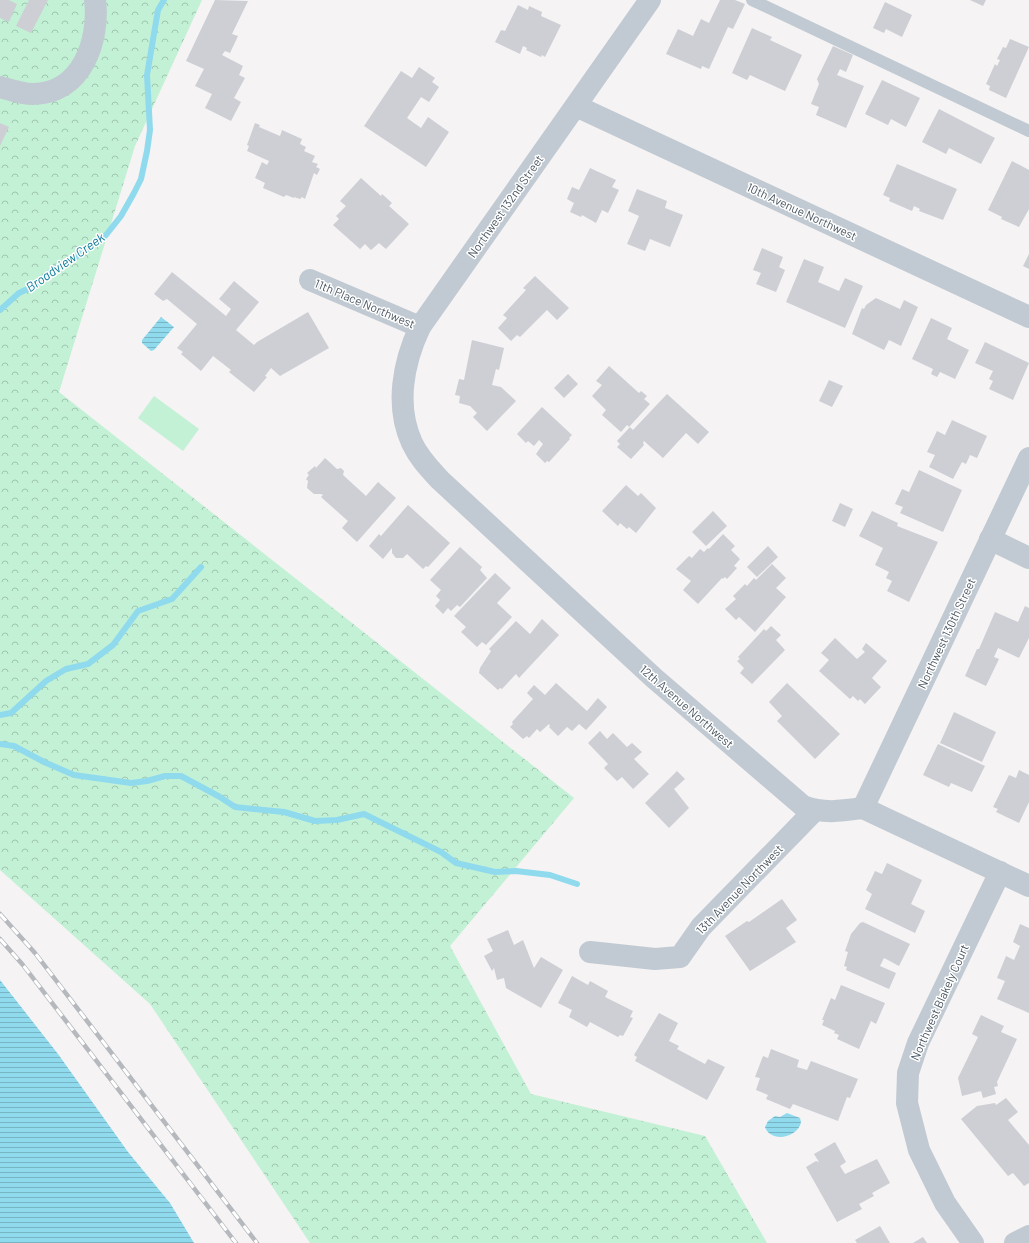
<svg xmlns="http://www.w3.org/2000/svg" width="1029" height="1243" font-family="Barlow,sans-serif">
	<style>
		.forest { fill: url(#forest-crowns) }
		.garden { fill: #c3f1d5 }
		.water { fill: url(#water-rules) }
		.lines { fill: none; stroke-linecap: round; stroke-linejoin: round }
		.stream { stroke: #90daee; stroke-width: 6 }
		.building { fill: #cdcfd5 }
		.service { stroke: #c1cad2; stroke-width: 12 }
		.minor { stroke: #c1cad2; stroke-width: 22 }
		.rail-casing { stroke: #b5b8bd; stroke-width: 4.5 }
		.rail { stroke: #fff; stroke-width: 3; stroke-dasharray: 9; stroke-linecap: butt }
		.labels { text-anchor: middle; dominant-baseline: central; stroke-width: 3; stroke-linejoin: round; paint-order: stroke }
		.street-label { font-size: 12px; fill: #4a5661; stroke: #fff }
		.water-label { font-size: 13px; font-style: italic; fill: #0c7c9b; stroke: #fff }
	</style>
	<defs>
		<pattern id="forest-crowns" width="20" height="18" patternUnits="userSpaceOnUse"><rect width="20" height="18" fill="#c3f1d5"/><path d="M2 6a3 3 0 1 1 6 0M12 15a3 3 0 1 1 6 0" fill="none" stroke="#a0c6b0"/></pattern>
		<pattern id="water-rules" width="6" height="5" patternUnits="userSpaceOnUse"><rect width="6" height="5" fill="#90daee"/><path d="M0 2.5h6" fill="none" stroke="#78b4c4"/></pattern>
	</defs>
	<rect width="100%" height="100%" fill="#f5f3f3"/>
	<path class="forest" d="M0 0H202L135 146 59 392 574 798 450 946 531 1094 705 1136 767 1243H310L150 1004 0 870Z"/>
	<path class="garden" d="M154 396 199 429 183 451 138 418Z"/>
	<g class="water">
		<path d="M161 317 174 327 154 350 151 351 142 343V340Z"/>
		<path d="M0 980 58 1054 128 1152 170 1203 194 1243H0Z"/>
		<path d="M787 1113 800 1118 801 1122C799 1137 771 1144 765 1127L768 1121 775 1116 780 1117Z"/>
	</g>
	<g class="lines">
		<g class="stream">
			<path d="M0 310 19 293 34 286 54 269 73 259 106 235 121 216 134 193 141 179 147 151 150 130 147 75 158 10 164 0"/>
			<path d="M0 715 11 713 46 681 66 669 88 664 113 645 138 611 172 599 201 567"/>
			<path d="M0 744 14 746 44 762 74 775 131 783 147 781 165 776H181L220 797 235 807 284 812 315 821 337 820 364 814 441 852 456 863 495 872 516 871 550 875 577 884"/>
		</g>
	</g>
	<g class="building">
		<path d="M0 0H9L17 4 9 22 0 18Z"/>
		<path d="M29 0H48L31 33 16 26Z"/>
		<path d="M215 0 248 1 232 34 238 36 230 53 225 51 222 55 243 66 239 75 245 78 234 98 241 102 231 121 205 108 212 94 195 86 204 69 186 61Z"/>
		<path d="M720 0H735L745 4 733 29 728 27 709 69 702 66 701 69 666 54 678 29 693 36 701 19 709 23Z"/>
		<path d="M970 0H986L983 6Z"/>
		<path d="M885 2 912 15 902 37 886 29 884 33 873 28Z"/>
		<path d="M518 5 528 10 529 6 542 12 541 16 561 25 545 57 542 55 541 57 526 50 527 48 523 46 520 54 495 42 501 30 505 31Z"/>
		<path d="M752 28 772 37 770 40 802 55 785 91 750 75 747 80 732 73Z"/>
		<path d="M1010 39 1029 47 1006 98 989 90 990 86 986 84 995 64 997 66 1000 60 997 59 1003 47 1006 48Z"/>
		<path d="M833 46 853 55 846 72 840 69 837 75 864 86 846 128 816 115 819 107 811 104 819 84 817 79Z"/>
		<path d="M419 67 435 78 432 82 439 87 429 102 421 97 407 118 421 128 428 117 449 132 426 167 364 126 401 71 412 78Z"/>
		<path d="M882 80 920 98 906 127 891 119 888 125 865 114Z"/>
		<path d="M939 109 995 138 981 164 949 148 946 154 922 142Z"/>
		<path d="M0 123 9 127 0 146Z"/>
		<path d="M255 123 260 125 259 127 280 136 282 130 302 139 300 144 306 147 304 151 315 156 312 162 318 164 316 167 320 169 317 175 314 173 305 199 302 197 300 199 294 197V198L286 195 284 197 263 188 265 183 255 178 262 162 267 165 269 161 247 151 249 146 247 145Z"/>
		<path d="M1012 161 1029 170V209L1019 227 1001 219 1002 217 988 210Z"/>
		<path d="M897 164 957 189 943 220 919 211 920 209 914 206 912 211 889 201 890 198 883 195Z"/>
		<path d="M590 168 616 180 612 187 619 190 608 213 602 210 596 223 582 215 581 217 570 212 574 203 567 199 572 187 579 190Z"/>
		<path d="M361 178 381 196 382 194 392 203 389 206 409 224 386 249 379 243 371 250 365 244 360 249 333 225 339 219 336 216 346 206 340 201Z"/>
		<path d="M637 189 667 201 665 208 683 215 670 247 650 239 645 251 627 244 639 216 628 211Z"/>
		<path d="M762 248 783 257 779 267 785 270 776 292 756 284 761 273 753 270Z"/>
		<path d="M1029 254V269L1023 266Z"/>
		<path d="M804 259 824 267 818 282 839 291 845 278 863 286 845 328 786 302Z"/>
		<path d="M172 272 226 316 231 309 219 299 234 281 259 302 236 330 254 345 257 342 308 312 329 348 280 376 271 368 265 376 267 377 254 392 229 372 231 370 213 356 201 371 181 354 183 352 177 348 197 324 167 299 163 301 154 294Z"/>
		<path d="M535 276 569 308 557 320 547 310 520 337 517 335 511 341 498 328 507 318 503 315 526 290 523 288Z"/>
		<path d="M876 298 900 309 904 300 918 307 901 346 889 340 884 350 852 334 862 308 864 309 866 305Z"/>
		<path d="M931 318 952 328 947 339 969 350 955 379 940 372 937 377 931 374 933 369 912 359Z"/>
		<path d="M472 340 504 348 499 370 496 369 492 385 501 387 516 401 487 431 473 417 477 413 470 406 459 403 460 396 455 395 459 379 464 380Z"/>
		<path d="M985 342 1029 363 1013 400 989 389 993 381 989 379 993 371 975 363Z"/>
		<path d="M609 366 639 393 641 391 647 396 644 399 650 404 629 427 627 425 621 432 602 415 606 410 592 396 602 385 596 381Z"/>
		<path d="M568 374 578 384 564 398 554 388Z"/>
		<path d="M829 380 843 386 832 407 819 401Z"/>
		<path d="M667 394 709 432 698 444 686 433 663 458 644 441 643 443 644 445 631 459 617 447 620 444 617 441 630 427 633 430Z"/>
		<path d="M542 407 572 435 569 438 570 439 549 462 547 461 545 463 536 454 543 444 539 440 534 446 528 441 526 443 517 434Z"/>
		<path d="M952 420 987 436 977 458 970 455 966 464 962 462 953 479 929 467 935 455 927 452 937 431 945 435Z"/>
		<path d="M325 458 337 469 341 468 344 471 343 475 366 496 378 482 396 498 357 542 342 528 348 521 321 497 323 495 321 494H314L307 488 308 481 306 479 309 475 307 473 315 466 316 468Z"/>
		<path d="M919 470 962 490 943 532 900 513 903 507 895 504 902 489 909 492Z"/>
		<path d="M626 485 638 496 641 493 656 508 636 533 629 527 627 529 620 523 618 526 602 511Z"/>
		<path d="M840 503 853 509 845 527 832 521Z"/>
		<path d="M408 505 450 543 428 567 426 566 423 569 407 554 403 558H396L392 553V548L383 559 369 546 379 534 381 536Z"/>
		<path d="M713 511 727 526 706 546 692 532Z"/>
		<path d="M872 511 898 523 897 526 938 542 909 602 887 591 892 581 886 578 889 572 875 565 883 548 859 536Z"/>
		<path d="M723 534 735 546 731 550 740 559 734 566 737 568 727 579 725 577 723 579 722 578 698 604 683 590 691 581 676 569 689 556 692 558 700 549 704 552 708 548 709 549Z"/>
		<path d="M768 546 778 557 757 577 747 567Z"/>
		<path d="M460 547 482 567 480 570 487 578 460 607 457 605 451 611 448 608 443 614 435 606 440 600 436 596 441 590 430 580Z"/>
		<path d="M772 564 786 578 776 588 786 597 755 632 739 617 736 620 725 609 736 599 733 596 745 584 747 586 754 578 756 580Z"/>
		<path d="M495 573 511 588 497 603 512 617 486 645 482 642 477 647 461 632 466 627 454 616Z"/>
		<path d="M1025 606 1029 608V638L1019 658 998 648 994 657 999 659 986 686 965 676 977 649H979L995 612 1018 622Z"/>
		<path d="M542 619 559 635 519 678 516 674 502 689 500 688 498 690 479 673 480 668 491 651 489 649 516 621 530 634Z"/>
		<path d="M771 626 781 635 776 640 785 650 752 684 740 673 744 668 737 661 740 659 738 657 764 629 766 631Z"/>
		<path d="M835 638 857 659 865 652 862 649 866 643 887 661 872 678 881 687 865 704 860 699 858 701 853 696 850 699 819 671 829 660 821 653Z"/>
		<path d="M556 683 587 711 598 698 607 707 586 730 579 724 572 731 567 727 558 736 549 727 550 726 549 724 540 732 537 729 529 738 527 736 523 739 510 727 513 724 512 722 533 699 527 693 534 685 545 695Z"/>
		<path d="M787 683 840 734 815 759 777 721 782 716 769 702Z"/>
		<path d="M954 712 996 732 982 762 940 743Z"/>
		<path d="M600 731 607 739 613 733 627 747 632 743 642 752 634 759 649 774 633 789 622 777 617 781 604 768 608 764 588 743Z"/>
		<path d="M938 744 985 766 972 792 951 783 949 787 923 775Z"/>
		<path d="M1019 770 1029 775V802L1019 823 996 812 998 809 993 807 1009 775 1016 778Z"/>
		<path d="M677 771 685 779 674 789 689 808 669 828 645 803Z"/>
		<path d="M887 863 922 880 911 904 925 911 915 933 865 909 872 894 866 890 875 871 882 874Z"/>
		<path d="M782 899 797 920 786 928 796 942 750 971 725 936 747 921 749 922Z"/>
		<path d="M863 922 910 944 899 966 884 958 880 966 896 973 889 989 846 970 847 967 844 966 848 952 845 951 851 934 860 923Z"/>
		<path d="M1020 924 1029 928V1013L997 999 1005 981 997 978 1006 956 1014 960 1020 946 1013 942Z"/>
		<path d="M508 930 514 945 523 940 534 968 541 957 563 970 541 1008 506 988 504 978 497 980 494 968 492 971 484 956 493 951 487 939Z"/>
		<path d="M572 976 588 985 590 981 608 991 605 997 633 1011 630 1017 633 1018 623 1036 620 1035 618 1037 590 1022 587 1027 569 1017 572 1010 558 1003Z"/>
		<path d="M841 985 885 1003 876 1024 871 1021 859 1049 837 1039 839 1035 834 1033 835 1031 822 1025 824 1020H822L831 998 835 1000Z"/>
		<path d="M659 1013 678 1023 669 1041 679 1046 677 1049 705 1064 708 1059 725 1067 707 1100 635 1061 637 1057 634 1055Z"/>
		<path d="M981 1015 1004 1026 1001 1032 1017 1039 997 1082 998 1086 994 1087 996 1094 983 1098 981 1091 962 1096 958 1078 978 1037 972 1034Z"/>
		<path d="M771 1049 799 1060 797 1067 807 1070 811 1061 858 1079 850 1098 847 1097 838 1121 793 1104 790 1109 766 1099 768 1095 756 1090 760 1078 755 1077 763 1056 768 1058Z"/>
		<path d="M1006 1098 1018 1112 1008 1120 1029 1145V1183L1024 1186 1013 1173 1008 1176 961 1119 977 1106 995 1103 996 1105Z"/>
		<path d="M835 1142 846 1162 840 1166 845 1174 877 1159 890 1183 872 1193 874 1196 859 1204 862 1209 837 1222 806 1167 816 1161 819 1162 814 1154Z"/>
		<path d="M880 1226 890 1243H857L855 1240Z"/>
		<path d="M923 1237 927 1243H913Z"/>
	</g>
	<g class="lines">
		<path class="service" d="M752 0 1029 131"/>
		<g class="minor">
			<path d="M650 0 420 327C403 363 395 406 412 443 419 458 430 469 440 480L654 678 803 806C823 814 842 811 863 808L1029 886"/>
			<path d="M0 87C11 90 22 94 33 94 82 94 100 40 95 0"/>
			<path d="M576 106 1029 317"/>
			<path d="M310 280 420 327"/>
			<path d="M990 539 1029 558"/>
			<path d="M863 808 1029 458"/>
			<path d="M590 952 655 959 680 957 701 927 815 810"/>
			<path d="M973 1243 945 1203 919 1150 907 1103 908 1073 918 1043 1000 872"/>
			<path d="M1015 1243 1029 1236"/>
		</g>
		<g class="rail-casing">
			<g id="rail">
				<path d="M0 914 35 953 257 1243"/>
				<path d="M0 939 23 965 236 1243"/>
			</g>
		</g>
		<use href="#rail" class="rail"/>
	</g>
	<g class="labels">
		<g class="street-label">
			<text transform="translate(505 206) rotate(-55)">Northwest 132nd Street</text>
			<text transform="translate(802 211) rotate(25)">10th Avenue Northwest</text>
			<text transform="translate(365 303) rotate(23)">11th Place Northwest</text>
			<text transform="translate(946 633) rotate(-65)">Northwest 130th Street</text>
			<text transform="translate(687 706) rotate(41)">12th Avenue Northwest</text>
			<text transform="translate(739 889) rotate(-46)">13th Avenue Northwest</text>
			<text transform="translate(939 1002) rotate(-66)">Northwest Blakely Court</text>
		</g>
		<g class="water-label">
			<text transform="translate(65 262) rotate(-35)">Broadview Creek</text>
		</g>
	</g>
</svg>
